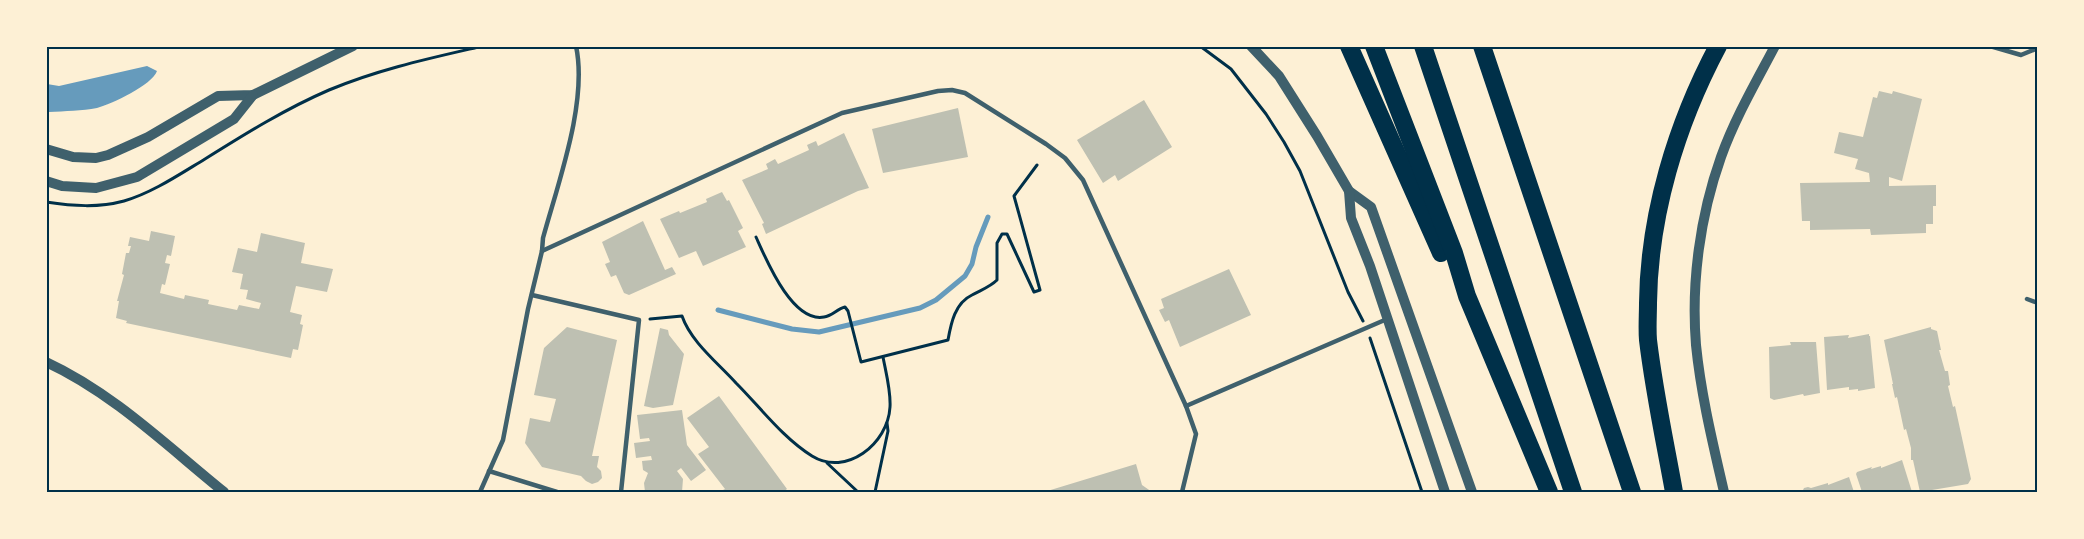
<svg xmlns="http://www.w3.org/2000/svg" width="2084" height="539" font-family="'Public Sans',sans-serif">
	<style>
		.water { fill: #669bbc }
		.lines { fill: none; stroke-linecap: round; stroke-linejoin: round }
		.stream { stroke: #669bbc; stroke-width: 5 }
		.building { fill: #bec0b2 }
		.path { stroke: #003049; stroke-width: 3 }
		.service { stroke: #3f606c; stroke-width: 4.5 }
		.tertiary { stroke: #3f606c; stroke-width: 10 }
		.motorway { stroke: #003049; stroke-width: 18 }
		.neatline { fill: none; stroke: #003049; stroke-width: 2 }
	</style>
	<rect width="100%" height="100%" fill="#fdf0d5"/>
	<path class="water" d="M147 66 157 71C152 85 112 104 97 108 82 111 65 111 49 112L47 110V84L59 86Z"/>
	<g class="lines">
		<path class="stream" d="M718 310 792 329 819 332 920 308 936 300 965 276 972 264 976 247 988 217"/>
	</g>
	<g class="building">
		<path d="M1879 91 1892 94 1893 91 1922 99 1902 181 1889 177V186L1936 185V206H1933V224H1926V233L1871 235 1870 229 1810 230V221H1802L1800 183 1870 182 1869 173 1855 169 1858 159 1834 153 1839 132 1863 137 1873 97 1877 98Z"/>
		<path d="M1144 100 1172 147 1118 181 1115 175 1103 183 1077 140Z"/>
		<path d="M958 108 968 157 883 173 872 129Z"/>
		<path d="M844 133 869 188 858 191 766 234 762 224 764 223 742 180 768 169 766 164 775 159 778 164 809 150 807 145 816 141 818 146Z"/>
		<path d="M722 192 727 201 729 200 743 228 738 231 746 247 703 266 696 251 679 258 660 219 679 211 680 213 707 202 706 199Z"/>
		<path d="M643 221 665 270 672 267 676 274 629 295 624 293 616 275 611 277 605 264 610 262 602 242Z"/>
		<path d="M151 231 175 236 171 256 167 255 165 263 170 264 165 285 162 284 160 293 184 299 185 295 209 300 208 304 237 310 239 305 259 309 261 303 246 299 248 290 240 289 243 274 232 272 238 248 257 252 261 233 305 243 301 263 333 269 327 292 296 286 290 312 302 315 300 324 303 325 298 350 293 349 291 358 126 323 127 321 116 318 119 301H117L124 275 122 274 126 253H129L131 246H128L130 237 149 241Z"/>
		<path d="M1229 269 1251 315 1180 347 1169 320 1165 322 1159 310 1164 308 1161 299Z"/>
		<path d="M567 327 617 340 592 456H599L597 467 601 471 602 478 598 482 592 484 586 481 581 476 542 467 525 443 530 418 550 422 556 399 534 395 544 348Z"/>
		<path d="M1931 327V329L1937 331 1941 350H1939L1945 371H1948L1950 385 1948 386 1953 407 1955 406 1971 479 1968 484 1920 492 1913 460H1911V448L1906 429 1904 430 1897 397 1895 398 1892 384H1893L1884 340Z"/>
		<path d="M660 328 668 330 669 335 684 354 673 405 653 408 644 406Z"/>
		<path d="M1869 334V336H1870L1875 388 1858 391V389L1849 390V387L1827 390 1824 337 1849 335 1848 338Z"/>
		<path d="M1790 342H1816L1820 393 1804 396 1803 394 1774 400 1770 398 1769 347 1791 345Z"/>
		<path d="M719 396 787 489 783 492H725L723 490 725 489 698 454 709 447 687 418Z"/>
		<path d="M682 410 687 445 706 470 691 481 681 468 677 471 683 479 682 492H645L644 483 648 473 643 470 642 461 652 460 651 456 636 458 634 443 650 441 649 438 640 439 637 415Z"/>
		<path d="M1902 460 1912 492H1862L1856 474 1857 472 1872 467 1871 469 1881 466V468Z"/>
		<path d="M1136 464 1142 485 1152 492H1044Z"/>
		<path d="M1849 477 1854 492H1802L1804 488 1808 487 1811 488 1828 483V485Z"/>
	</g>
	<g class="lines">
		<g class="path">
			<path d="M1200 46 1231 69 1266 114 1284 142 1300 171 1348 292 1363 321"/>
			<path d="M46 202C73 206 98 208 124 201 152 193 180 174 205 159 245 134 285 109 329 90 379 69 431 58 483 46"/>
			<path d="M756 237C766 259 792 323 824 317 832 316 837 309 845 307L848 311 861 362 948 340C951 323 955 303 972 295 981 290 990 287 997 280V243L1002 234H1007L1034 292 1040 290 1014 196 1037 165"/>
			<path d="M650 319 682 316C691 342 718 363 736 383 760 407 783 438 812 456 846 477 888 444 890 407 891 391 886 373 883 357"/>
			<path d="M1370 338 1422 492"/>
			<path d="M827 463 858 492"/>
			<path d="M875 492 888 431 887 423"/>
		</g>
		<g class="service">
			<path d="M1990 46 2021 55 2038 48"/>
			<path d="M542 251 842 113 938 91 952 90 965 93 1046 144 1065 158 1083 180 1186 406 1196 434 1182 492"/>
			<path d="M532 295 639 320 621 492"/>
			<path d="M2027 299 2038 303"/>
			<path d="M1186 406 1387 319"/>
			<path d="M489 471 557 492"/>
			<path d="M480 492 503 440 528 309 542 251 543 238C558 183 588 102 576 46"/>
		</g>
		<g class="tertiary">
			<path d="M1251 46 1279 76 1317 136 1349 191 1371 207 1472 492"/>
			<path d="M46 149 73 157 96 158 108 155 148 137 218 96 253 95 353 46"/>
			<path d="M46 181 62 186 96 188 137 177 234 119 253 95"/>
			<path d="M1349 191 1351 218 1370 266 1445 492"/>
			<path d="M46 362C113 393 167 446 224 492"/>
			<path d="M1724 492C1713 444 1701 395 1696 345 1691 283 1700 216 1721 157 1735 118 1756 82 1775 46"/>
		</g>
		<g class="motorway">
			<path d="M1349 46 1441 253"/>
			<path d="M1374 46 1454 253 1467 296 1549 492"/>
			<path d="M1423 46 1573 492"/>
			<path d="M1482 46 1632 492"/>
			<path d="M1674 492C1665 442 1654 391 1648 340 1647 328 1648 315 1648 303 1649 215 1676 125 1718 46"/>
		</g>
	</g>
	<rect width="2084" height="539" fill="none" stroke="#fdf0d5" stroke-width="96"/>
	<rect x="48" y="48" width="1988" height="443" class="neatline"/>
</svg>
